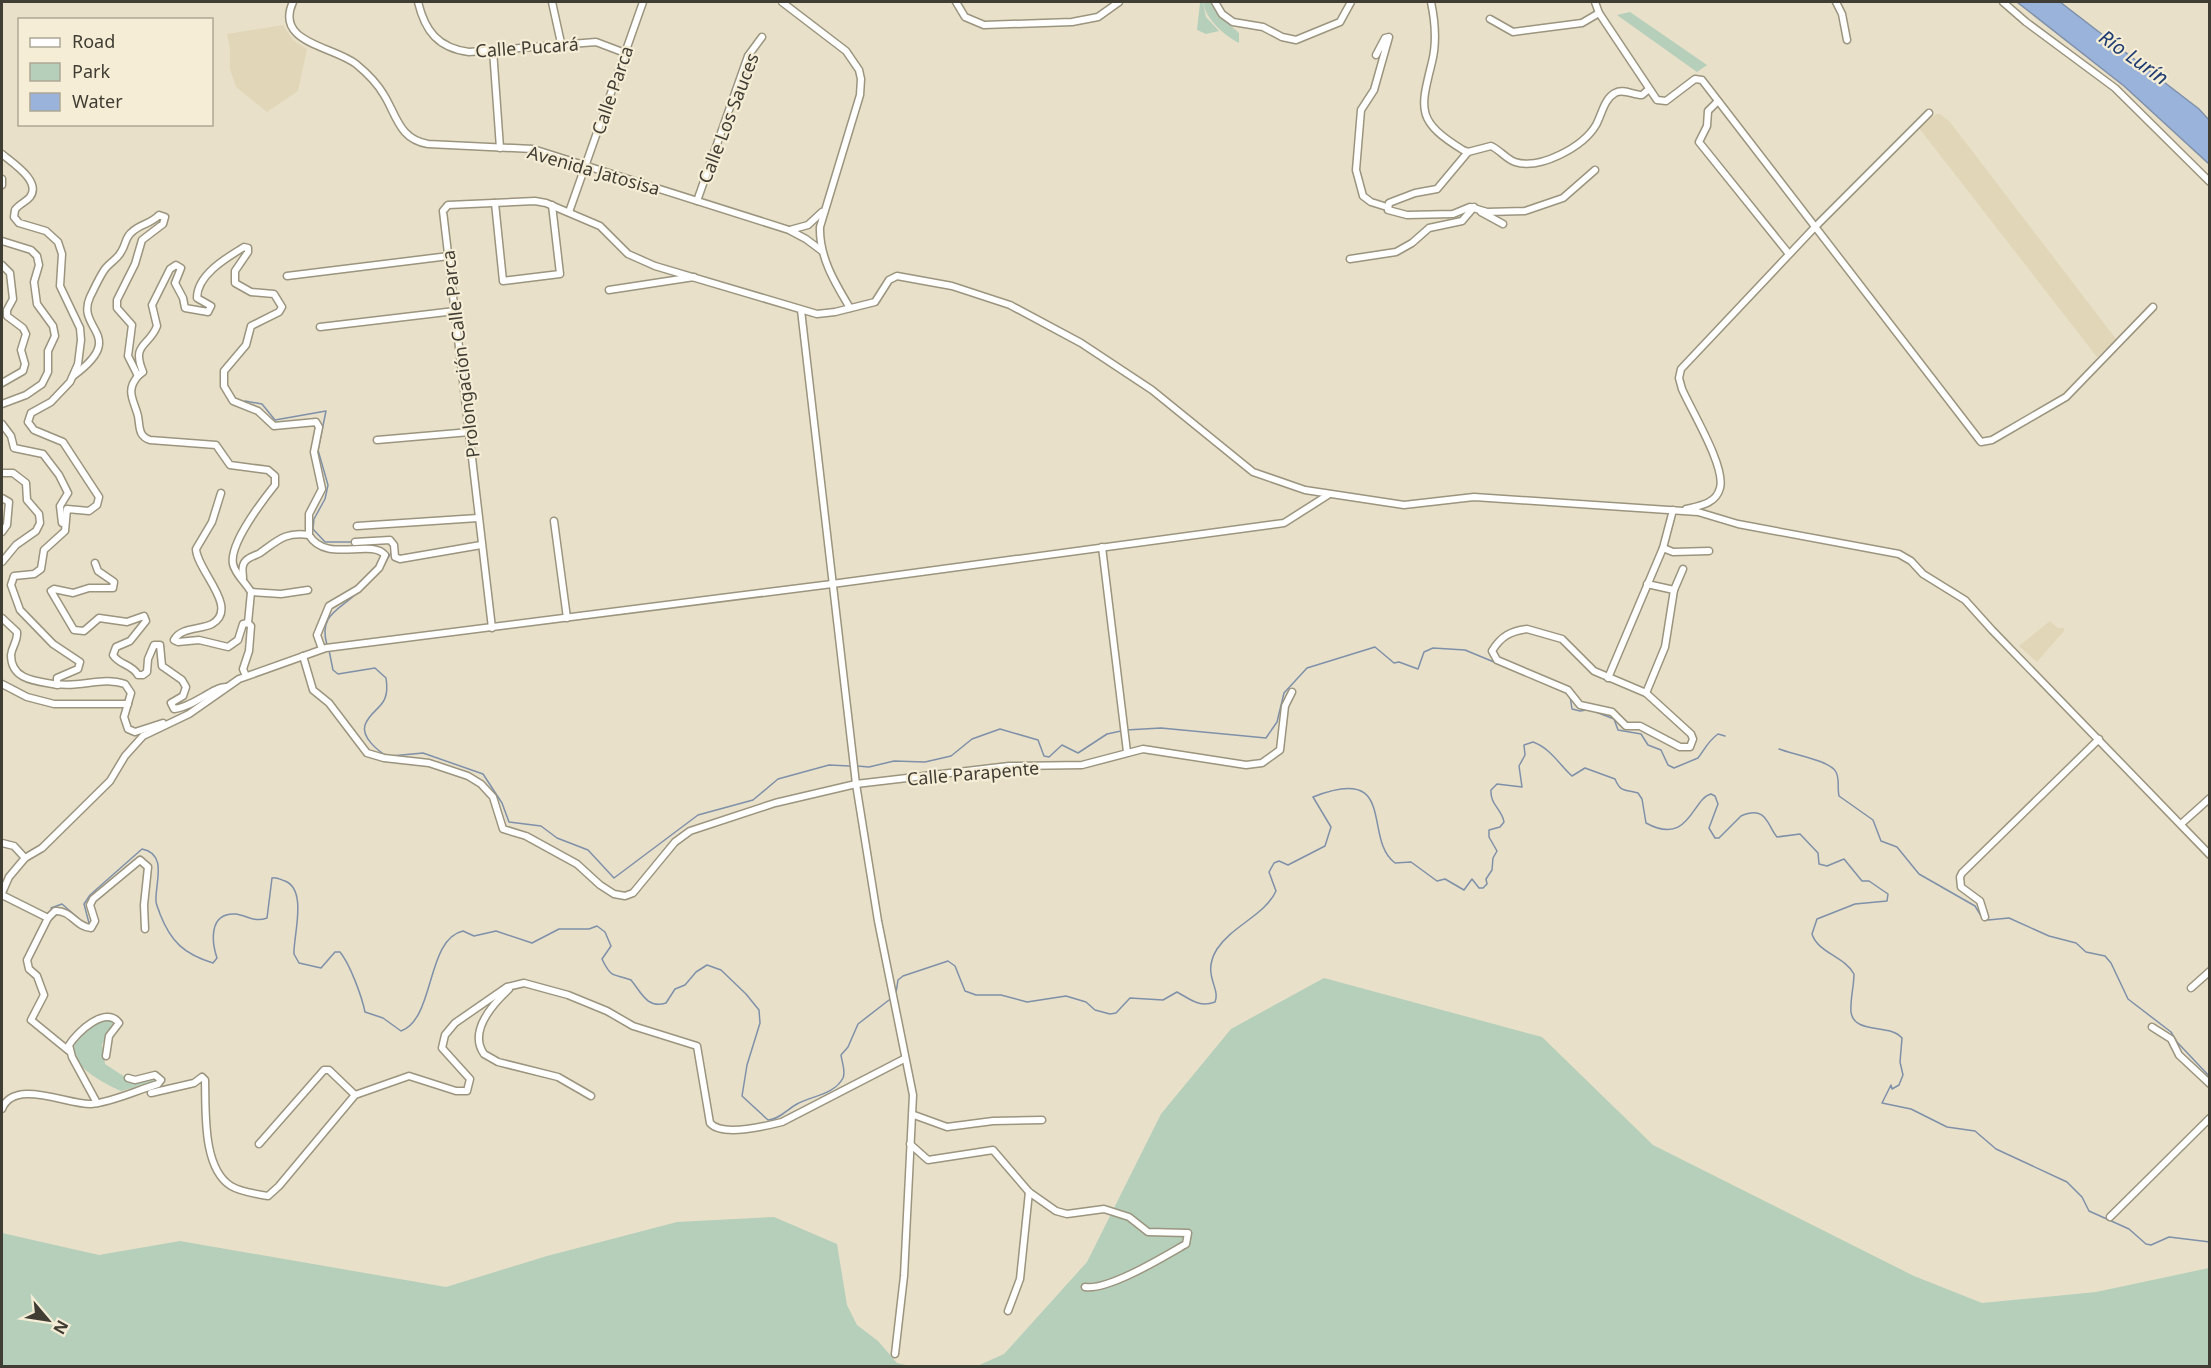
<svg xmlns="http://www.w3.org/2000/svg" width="2211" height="1368" font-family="'Noto Sans',sans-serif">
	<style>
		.built { fill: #e1d6b8 }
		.green { fill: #b5cfba }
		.water { fill: #9ab3db; stroke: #7f90a9; stroke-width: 1.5 }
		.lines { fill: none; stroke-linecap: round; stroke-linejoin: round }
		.stream { stroke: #7f90a9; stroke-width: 1.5 }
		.minor-casing { stroke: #9b947e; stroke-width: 9 }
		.minor { stroke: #fff; stroke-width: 6 }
		.labels { text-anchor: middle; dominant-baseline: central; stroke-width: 4.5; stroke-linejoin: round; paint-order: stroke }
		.street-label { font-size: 18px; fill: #403d34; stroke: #f5edd6 }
		.water-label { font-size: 20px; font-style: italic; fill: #1f3d70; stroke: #f5edd6 }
	</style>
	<rect width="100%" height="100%" fill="#e8e0c9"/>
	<g class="built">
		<path d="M283 25 293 40 307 49 298 91 267 112 236 87 230 69V48L227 34Z"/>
		<path d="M1936 114H1940L1950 122 2116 339 2097 357 1919 128Z"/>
		<path d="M2050 621 2058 628H2064V631L2037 662 2019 646Z"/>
	</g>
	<g class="green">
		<path d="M1203 2H1210L1220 16 1239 33V43C1224 35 1206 20 1203 2Z"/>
		<path d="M1200 3H1203L1206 17 1219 31 1206 34 1197 30Z"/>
		<path d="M1630 12 1707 65 1697 72 1617 15Z"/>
		<path d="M1324 978 1542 1037 1653 1145 1914 1276 1982 1303 2096 1292 2209 1268V1366H977L1004 1354 1087 1262 1161 1114 1231 1029Z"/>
		<path d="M102 1019 117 1022 102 1044 105 1064 128 1079 153 1077 157 1081 121 1091C105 1084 60 1061 75 1039 80 1030 94 1024 102 1019Z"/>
		<path d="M774 1217 837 1244 847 1305 857 1325 878 1341 897 1363 911 1366H2V1233L99 1255 180 1241 446 1287 547 1256 677 1222Z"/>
	</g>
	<path class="water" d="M2017 2H2060L2199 109 2209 120V164L2124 86Z"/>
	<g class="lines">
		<g class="stream">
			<path d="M245 401 262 404 275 420 326 411 318 450 328 485 325 499 314 519 313 529 325 542H352"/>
			<path d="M360 544H376"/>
			<path d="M383 567 392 551"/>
			<path d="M327 645C318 614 340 610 358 592"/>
			<path d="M329 650 333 670 338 674 375 668 386 678C391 709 372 706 365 725 361 737 378 751 387 756"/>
			<path d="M1570 696 1572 709 1580 711 1586 710"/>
			<path d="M1596 712 1614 719 1618 730 1641 734 1648 745 1661 750 1668 765 1674 768 1698 758C1705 749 1708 741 1718 734L1725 736"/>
			<path d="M1126 730 1161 728 1266 738 1277 722 1284 693 1307 668 1375 647 1394 663 1399 662 1418 669 1424 652 1433 648 1465 650 1506 667"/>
			<path d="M1779 749C1792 754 1831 761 1836 772 1840 780 1837 788 1839 796L1873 820 1881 841 1897 847 1919 874 1975 906 1983 919"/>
			<path d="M391 756 423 753 483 774 502 803 509 822 541 826 557 838 588 850 614 878 698 815 753 800 778 779 829 765 850 766"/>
			<path d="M857 766 869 767 894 761 925 762 951 756 972 739 1000 729 1038 740 1044 756 1049 757 1062 745 1078 753 1107 734 1121 731"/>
			<path d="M51 908 62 904 86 925 89 923 84 904 90 895 142 849C168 854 155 883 156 901 156 905 159 910 160 914 171 942 184 954 213 963L217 958C212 943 208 913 235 914 247 915 254 923 267 918L272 878C277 877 279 879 285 881 308 890 293 937 294 954L299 963 321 968 335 952H340C350 964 362 997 365 1012L383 1018 401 1031C435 1019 426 939 463 931L474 936 496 931 532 943 559 929H589L597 926 605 932 611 946 602 959C612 980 614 973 631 980 641 992 647 1009 666 1003L675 989 685 985 696 972 707 965 721 970 746 994 759 1010 760 1023 747 1065 742 1096 768 1120C778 1120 788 1109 797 1104 811 1096 834 1095 843 1078 846 1071 842 1063 841 1055L848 1047 858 1024 889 1000"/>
			<path d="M1988 920 2009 918 2049 936 2076 943 2086 952 2105 956 2111 963 2128 999 2171 1032 2177 1042 2210 1077"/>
			<path d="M896 993 898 980 903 976 948 961 955 966 965 991 976 995H1001L1027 1002 1066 996 1086 1002 1095 1010 1110 1014 1116 1013 1130 998 1163 1000 1177 992C1190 999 1199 1008 1215 1002 1221 987 1201 975 1217 949 1232 926 1265 915 1276 891L1269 872 1274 863 1279 861 1288 865 1325 846 1331 827 1313 797C1399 763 1362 839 1395 863L1411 862 1437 881 1445 879 1464 890 1472 879 1479 888H1483L1487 884 1486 879 1492 870 1493 858 1497 851 1489 837V830L1500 827 1504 822C1502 809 1490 805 1491 790L1497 784 1522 787 1519 766 1525 755 1524 745 1533 742C1550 748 1559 764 1572 776L1585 768 1615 779C1621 793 1624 789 1638 793L1642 799 1646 823C1690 847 1692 798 1711 794L1715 796 1718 804 1709 828 1715 838H1719L1741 816C1767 805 1767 825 1777 837L1800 834 1818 853 1819 864 1827 866 1844 859 1862 881H1869L1888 894 1887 901 1855 904 1817 919 1812 934C1818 953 1844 956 1854 974 1854 986 1850 1000 1851 1012 1854 1035 1890 1023 1902 1038L1900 1062 1903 1075 1899 1085 1892 1089 1891 1085 1882 1103 1911 1109 1947 1127 1975 1131 1996 1149 2067 1182 2082 1197 2089 1211 2129 1229 2146 1244 2151 1245 2169 1237 2210 1242"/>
		</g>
		<g class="minor-casing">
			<g id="minor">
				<path d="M293 2C274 43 333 46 356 64 367 73 377 83 384 95 397 116 399 139 428 144L533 149 789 230 806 239 822 251"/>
				<path d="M418 2C425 31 438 48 469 52L596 42 625 53"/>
				<path d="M552 2 561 43"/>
				<path d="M782 2 846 51 859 70 861 79 860 95 820 227C819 257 835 283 850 308"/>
				<path d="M956 2 965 17 984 25 1072 22 1098 17 1119 2"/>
				<path d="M1215 2 1222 14 1233 22 1263 27 1282 37 1296 40 1340 22 1351 2"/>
				<path d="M1431 2C1435 21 1437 42 1432 62 1420 110 1416 121 1463 150L1468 152 1491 146C1500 150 1506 159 1515 162 1540 170 1583 147 1596 125 1602 114 1604 99 1615 93 1623 88 1633 95 1642 95L1648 90"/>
				<path d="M1595 2 1599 13 1657 100 1666 101 1695 79 1702 80 1981 442 1992 440 2066 397 2153 307"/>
				<path d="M1836 2 1842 14 1847 40"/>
				<path d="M2003 2 2026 22 2115 88 2210 182"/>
				<path d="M1490 19 1513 32 1582 23 1599 13"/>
				<path d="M493 50 500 148"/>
				<path d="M1376 55 1385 38 1389 37 1374 90 1361 110 1356 170 1363 196 1371 202 1387 207"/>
				<path d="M1718 101 1708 111 1707 126 1699 142 1789 254"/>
				<path d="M1468 152 1437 189 1415 193 1394 201 1389 203 1388 210 1407 215 1453 214 1470 207 1487 212 1525 211 1563 198 1595 170"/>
				<path d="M2 154C11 162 42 181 30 197 26 202 19 204 15 210L14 217 19 223 46 231 58 242 62 254 60 286 80 328 81 340 78 364 70 382 51 402 31 413 28 422 34 430 63 442 99 497 97 505 89 511 67 509 65 531 44 550 41 569 34 574 14 576 11 585 20 610 53 644 80 662 78 669 57 678V684C81 688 102 676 125 684L131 693 124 717 128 729 135 732 163 723"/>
				<path d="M2 179V185"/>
				<path d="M697 201 748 56 762 37"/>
				<path d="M495 203 503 281 560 274 552 205"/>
				<path d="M569 212 643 2"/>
				<path d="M1481 212 1503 224"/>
				<path d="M790 230 808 225 822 212"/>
				<path d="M2 241 31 250 37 256 39 265 34 282 37 304 53 326 55 336 48 351V372L42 384 26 395 2 404"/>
				<path d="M1350 259 1396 252 1412 243 1429 228 1462 221 1474 207"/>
				<path d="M2 265 10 273 13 299 7 310V316L23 328 26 334 21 350 25 364 23 371 2 383"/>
				<path d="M287 276 449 256"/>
				<path d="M609 290 694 277"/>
				<path d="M801 310 856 784 878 921 913 1095 904 1276 895 1354"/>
				<path d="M320 327 455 311"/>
				<path d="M73 376C129 335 75 330 90 297 94 289 98 280 103 272 107 264 117 260 121 252 126 245 125 237 132 232 140 224 151 224 159 215L165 217 163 224 142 240 135 264 117 300V308L132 325 128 356 138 376 143 372C131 343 149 347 157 326L152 305 170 269 176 265 181 268 175 283 183 298 185 308 208 312 211 306 197 298C197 275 226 258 244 247L248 248V252L235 271V283L251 292 274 294 282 307 279 312 251 326 246 345 224 371V386L233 401 258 411 274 426 316 422 319 427 314 452 322 489 309 514V535C326 564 371 538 385 555L379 568 358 589 329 606 317 635 322 649"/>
				<path d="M138 376C125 391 134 400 138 416 140 427 138 436 150 440L216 445 230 465 268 470 275 476V485C263 500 229 544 233 564 235 574 246 583 251 592L248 623"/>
				<path d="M2 424 11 436 14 448 43 454 59 475 68 493 60 506 62 523"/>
				<path d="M377 440 470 432"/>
				<path d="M2 473H13L26 483 27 500 39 514 40 523 36 531 16 545 2 562"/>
				<path d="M221 493 212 522 196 549C197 571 240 608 212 624 200 630 181 627 174 640L178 642 199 640 228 647 238 640 243 624 248 623 251 626 249 651 243 669 246 676"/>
				<path d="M2 498 9 502 7 525 2 532"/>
				<path d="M1686 509C1699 506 1716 504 1720 488 1726 467 1691 410 1682 389L1679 378 1681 369 1815 227 1929 113"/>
				<path d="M554 521 567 618"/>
				<path d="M357 526 478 518"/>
				<path d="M355 542 390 540 394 545 395 557 400 559 481 545"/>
				<path d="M1102 547 1127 752"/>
				<path d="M1663 548 1673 510"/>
				<path d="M95 563 98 571 114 582 113 588H89L73 593 54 589 51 591 74 630 84 631 99 618 127 622 144 616 146 621 130 641 116 647 113 655C119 665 132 664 138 675H143L147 672 148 659 154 645H160L162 666 182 680 186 687 183 696 171 703 174 709C193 707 213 687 226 687"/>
				<path d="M243 578C243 573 241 568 244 563 247 557 255 556 260 553 277 541 286 531 309 535"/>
				<path d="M1647 584 1674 590"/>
				<path d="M251 592 281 594 308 590"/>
				<path d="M2 618 17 632C18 641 12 646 11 655 11 682 40 681 58 685"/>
				<path d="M492 628 443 211 448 205 535 201 546 203 600 226 628 254 655 266 817 314 835 312 875 302 889 280 897 276 952 286 1010 305 1081 343 1152 390 1253 472 1305 490 1404 505 1474 497 1698 512 1738 524 1899 554 1911 561 1923 574 1965 600 1992 630 2210 855"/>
				<path d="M1527 629 1562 639 1594 671 1646 693 1691 734 1693 739 1690 747H1680L1640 726H1626L1612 712 1580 705 1568 690 1497 660 1492 651C1501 636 1511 631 1527 629Z"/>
				<path d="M303 656 313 690 329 703 367 753 384 758 429 763 468 776 481 784 493 797 503 829 526 836 577 864 600 885 614 894 625 896 633 893 675 842 690 831 775 803 856 784 1009 766 1082 765 1143 749 1246 765 1262 763 1280 750 1285 706 1292 692"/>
				<path d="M1608 678 1663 548 1673 552 1709 551"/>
				<path d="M2 684 27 697 54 704H128"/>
				<path d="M1646 693 1665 647 1674 590 1683 569"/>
				<path d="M2181 824 2210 798"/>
				<path d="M2 843 14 846 25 858"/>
				<path d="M2 893 9 877 25 858 42 848 110 781 125 756 143 736 189 714 239 679 326 648 832 584 1284 523 1328 495"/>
				<path d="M2 895 48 918"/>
				<path d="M1985 917 1980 901 1961 887 1960 877 1962 873 2099 739"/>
				<path d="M2191 988 2210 971"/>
				<path d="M509 989C494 1003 468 1031 484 1054L498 1062 558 1077 591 1096"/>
				<path d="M2152 1027 2171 1039 2179 1055 2210 1084"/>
				<path d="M69 1051 31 1020 44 995 37 976 29 969 27 960 48 918 55 911C71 910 76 927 91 928L95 921 90 905 93 899 140 860 148 867 144 905 145 929"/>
				<path d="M151 1093 194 1083 202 1077 205 1080C206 1110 202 1168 231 1186 241 1192 256 1194 268 1196L279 1186 355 1095 409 1076 456 1091H467L470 1079 442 1048 445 1035 455 1023 507 987 524 983 568 995 607 1011 633 1026 697 1046 710 1123C722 1137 766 1126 782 1122L904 1059"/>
				<path d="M97 1103 72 1057 69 1045C77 1032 106 1005 119 1023L109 1036 106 1056"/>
				<path d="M2 1109C14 1078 68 1105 91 1104 113 1102 137 1090 158 1084L161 1080 155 1075 135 1080 128 1078"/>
				<path d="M914 1115 947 1127 993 1121 1042 1120"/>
				<path d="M259 1144 324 1070H329L355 1095"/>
				<path d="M910 1144 928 1160 993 1150 1029 1192 1056 1211 1067 1214 1104 1209 1129 1217 1148 1232 1188 1233 1186 1244C1165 1256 1108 1291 1085 1287"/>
				<path d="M2110 1217 2210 1118"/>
				<path d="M1008 1311 1020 1279 1029 1192"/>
			</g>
		</g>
		<use href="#minor" class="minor"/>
	</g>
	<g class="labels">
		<g class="street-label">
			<text transform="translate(527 47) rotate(-4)">Calle Pucará</text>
			<text transform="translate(612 90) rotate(-71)">Calle Parca</text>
			<text transform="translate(728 118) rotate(-69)">Calle Los Sauces</text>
			<text transform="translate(594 170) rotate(16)">Avenida Jatosisa</text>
			<text transform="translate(460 354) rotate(-97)">Prolongación Calle Parca</text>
			<text transform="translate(973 773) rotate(-5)">Calle Parapente</text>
		</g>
		<g class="water-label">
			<text transform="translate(2134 57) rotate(35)">Río Lurín</text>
		</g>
	</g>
	<rect width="2211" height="1368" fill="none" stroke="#403d34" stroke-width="6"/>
	<rect x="18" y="18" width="195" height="108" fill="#f5edd6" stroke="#ada795" stroke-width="1.5"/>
	<rect x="30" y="38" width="30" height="9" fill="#ffffff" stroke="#ada795" stroke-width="1.5"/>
	<text x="72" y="48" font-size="18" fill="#403d34">Road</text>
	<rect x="30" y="63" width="30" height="18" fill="#b5cfba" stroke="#ada795" stroke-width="1.5"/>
	<text x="72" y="78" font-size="18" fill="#403d34">Park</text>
	<rect x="30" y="93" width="30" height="18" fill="#9ab3db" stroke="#ada795" stroke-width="1.5"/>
	<text x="72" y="108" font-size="18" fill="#403d34">Water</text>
	<g transform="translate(48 1320) rotate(119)" stroke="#f5edd6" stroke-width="4.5" paint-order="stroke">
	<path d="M0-4.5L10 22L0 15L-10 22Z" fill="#403d34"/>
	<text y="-9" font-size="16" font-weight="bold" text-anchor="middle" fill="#403d34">N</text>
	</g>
</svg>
